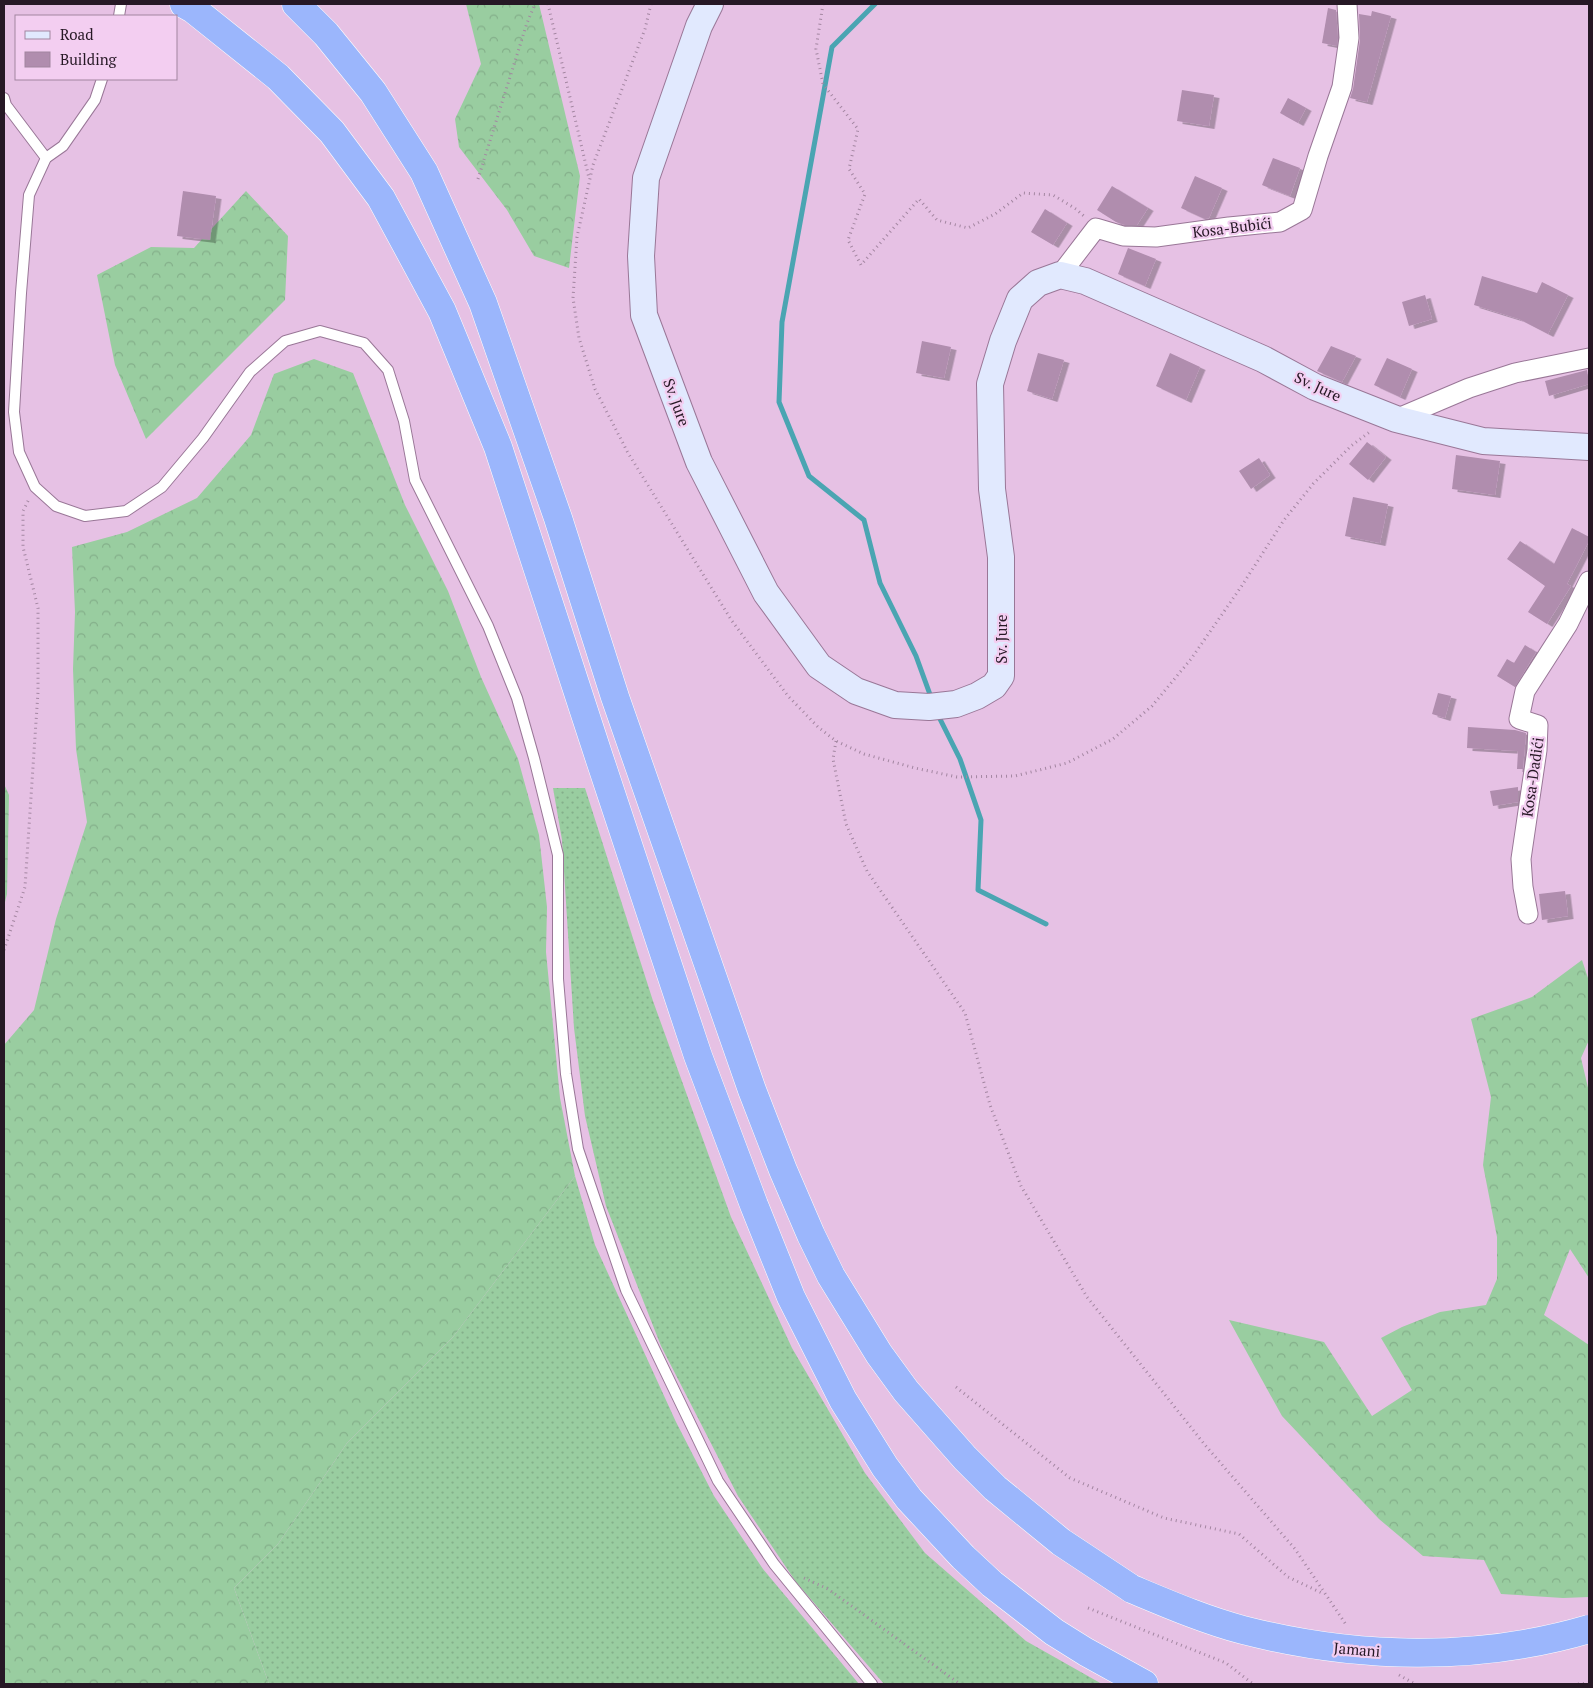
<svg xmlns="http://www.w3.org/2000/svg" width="1593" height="1688" font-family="'PT Serif',serif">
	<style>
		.grass { fill: url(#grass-dots) }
		.forest { fill: url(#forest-crowns) }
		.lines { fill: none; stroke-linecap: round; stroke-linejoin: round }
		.stream { stroke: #4aa5b2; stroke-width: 5 }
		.building { fill: #b08dae; filter: url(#shadow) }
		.lane-casing { stroke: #997797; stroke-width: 12 }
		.street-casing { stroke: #997797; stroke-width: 21 }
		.secondary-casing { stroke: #997797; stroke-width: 28 }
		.highway-casing { stroke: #fff; stroke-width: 29 }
		.path { stroke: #a386a1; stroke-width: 3; stroke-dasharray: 1 4; stroke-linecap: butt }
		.lane { stroke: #fff; stroke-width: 10 }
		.street { stroke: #fff; stroke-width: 19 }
		.secondary { stroke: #e1e9fe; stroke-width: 26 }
		.highway { stroke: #9bb6fc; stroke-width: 28 }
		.highway-bridge-casing { stroke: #fff; stroke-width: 29; stroke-linecap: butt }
		.highway-bridge { stroke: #9bb6fc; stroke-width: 28 }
		.labels { text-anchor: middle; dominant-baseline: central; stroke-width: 4.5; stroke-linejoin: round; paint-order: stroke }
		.street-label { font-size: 15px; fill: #261825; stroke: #f3cef1 }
	</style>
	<defs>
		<pattern id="grass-dots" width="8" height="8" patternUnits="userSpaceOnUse" patternTransform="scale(1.25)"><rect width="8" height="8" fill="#99cda0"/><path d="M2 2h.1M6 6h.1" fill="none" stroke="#84af8a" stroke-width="1.8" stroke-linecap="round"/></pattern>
		<pattern id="forest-crowns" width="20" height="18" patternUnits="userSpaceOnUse" patternTransform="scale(1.25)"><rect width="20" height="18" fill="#99cda0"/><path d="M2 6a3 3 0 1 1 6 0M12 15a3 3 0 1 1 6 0" fill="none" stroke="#84af8a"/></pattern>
		<filter id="shadow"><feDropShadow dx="5.5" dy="3" stdDeviation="0" flood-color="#0004"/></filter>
	</defs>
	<rect width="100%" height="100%" fill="#e6c1e4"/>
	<g class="grass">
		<path d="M553 788H585L653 1001 731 1217 792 1348 865 1473 925 1553 1026 1641 1102 1684H884L796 1582 738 1496 661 1346 606 1206 585 1116 574 1028 562 840Z"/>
		<path d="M575 1176 595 1245 676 1422 714 1496 763 1569 859 1684H269L234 1588 278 1544 347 1443 453 1337Z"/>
	</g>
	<g class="forest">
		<path d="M466 4H539L580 176 569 268 534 256 507 210 459 147 455 119 481 64Z"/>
		<path d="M246 191 288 236 285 300 146 439 115 365 97 275 151 247 194 248Z"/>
		<path d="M314 359 353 373 405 505 448 591 481 677 518 759 539 835 547 907 546 952 560 1098 575 1176 453 1337 347 1443 278 1544 234 1588 269 1684H4V1045L34 1010 56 919 87 822 76 749 73 669 75 612 72 547 127 532 197 498 251 435 274 374Z"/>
		<path d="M4 784 9 795 7 894 4 906Z"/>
		<path d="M1582 960 1589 981V1040L1581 1058 1589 1092V1278L1570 1249 1544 1315 1589 1345V1597L1563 1598 1501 1594 1484 1560 1423 1556 1379 1519 1282 1416 1229 1320 1324 1342 1372 1416 1412 1390 1381 1338 1402 1327 1440 1312 1486 1305 1497 1279V1237L1483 1165 1491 1097 1471 1019 1532 997Z"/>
	</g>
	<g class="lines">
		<g class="stream">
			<path d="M875 4 832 47 782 322 779 402 809 476 864 520 880 583 916 656 932 700"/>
			<path d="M937 713 960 759 981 820 978 890 1046 924"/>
		</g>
	</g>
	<g class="building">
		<path d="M1328 8 1336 10 1338 38 1337 46 1322 43Z"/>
		<path d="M1372 11 1391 16 1367 102 1350 98 1353 89 1360 40 1359 14 1371 16Z"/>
		<path d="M1182 90 1214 95 1209 126 1177 121Z"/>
		<path d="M1288 98 1306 108 1298 123 1280 113Z"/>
		<path d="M1273 158 1300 168 1290 196 1262 185Z"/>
		<path d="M1195 176 1222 188 1209 218 1205 219 1181 208Z"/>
		<path d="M1112 186 1148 208 1137 225H1125L1116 222 1097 210Z"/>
		<path d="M183 191 216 196 210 240 177 236Z"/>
		<path d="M1045 209 1067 223 1053 245 1031 232Z"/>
		<path d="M1128 248 1156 259 1145 286 1118 274Z"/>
		<path d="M1482 276 1537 293 1542 282 1568 295 1548 334 1519 319 1474 305Z"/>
		<path d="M1425 295 1432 319 1409 326 1402 302Z"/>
		<path d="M922 341 951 347 944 378 916 373Z"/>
		<path d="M1331 346 1356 356 1342 382 1317 371Z"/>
		<path d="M1038 353 1064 360 1052 399 1027 391Z"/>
		<path d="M1170 353 1200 367 1186 400 1156 386Z"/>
		<path d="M1387 358 1412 369 1400 397 1374 385Z"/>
		<path d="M1587 370 1589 384 1549 396 1545 381Z"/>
		<path d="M1367 442 1386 457 1368 480 1349 464Z"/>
		<path d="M1456 455 1500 461 1495 495 1452 489Z"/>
		<path d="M1259 458 1270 475 1251 489 1239 471Z"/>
		<path d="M1353 497 1388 504 1380 543 1345 536Z"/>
		<path d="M1572 528 1589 537V541L1567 584 1571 586 1547 624 1528 612 1545 586 1507 559 1520 541 1554 564Z"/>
		<path d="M1525 645 1536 652 1515 687 1497 676 1507 659 1514 663Z"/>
		<path d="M1438 693 1451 696 1445 718 1432 714Z"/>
		<path d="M1468 727 1515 730 1526 733 1523 769H1517L1518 751 1467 748Z"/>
		<path d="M1518 787V802L1493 806 1490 791Z"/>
		<path d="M1565 891 1568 916 1542 920 1539 894Z"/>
	</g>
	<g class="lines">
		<g class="lane-casing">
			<g id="lane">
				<path d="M119 16 121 4"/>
				<path d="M102 79 95 100 63 146 46 158 29 195 21 293 14 412 19 452 35 487 56 506 85 516 126 511 162 487 203 438 250 372 285 341 320 331 364 343 388 370 404 421 415 480 488 626 517 698 534 758 558 855V979L566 1074 578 1149 626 1290 718 1481 774 1564 872 1684"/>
				<path d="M4 98 6 105 46 158"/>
			</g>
		</g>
		<g class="street-casing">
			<g id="street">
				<path d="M1060 275 1096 228 1123 236 1156 237 1229 227 1280 222 1302 210 1318 156 1342 87 1349 38 1347 4"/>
				<path d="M1396 419 1469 388 1515 373 1589 358"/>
				<path d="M1528 914 1523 887 1521 859 1537 750 1538 725 1519 719 1525 691 1568 624 1589 581"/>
			</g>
		</g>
		<g class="secondary-casing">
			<path id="secondary" d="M710 4 699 26 646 178 641 256 644 315 699 462 766 593 819 666 856 691 895 705 929 707 956 704 977 696 994 686 1001 676V557L992 489 990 384 1003 341 1020 299 1038 283 1060 275 1085 281 1263 359 1315 387 1396 419 1483 441 1589 447"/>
		</g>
		<g class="highway-casing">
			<g id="highway">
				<path d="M184 4 193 9 278 77 332 132 381 198 442 311 498 447 599 757 698 1056 754 1205 791 1297 843 1400 885 1467 909 1499 963 1557 992 1584 1054 1632 1086 1652 1144 1684"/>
				<path d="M296 4 326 34 373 92 424 172 483 303 558 518 615 697 752 1090 783 1170 811 1235 831 1276 879 1354 906 1391 965 1458 995 1488 1061 1542 1132 1589"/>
			</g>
		</g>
		<g class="path">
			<path d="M548 4 589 178"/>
			<path d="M651 4 645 29 593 165 577 237 573 298 579 338 595 389 628 453 732 621 788 696 818 727 836 741 864 754 915 768 957 777 1015 776 1067 763 1113 739 1152 706 1191 659 1241 587 1284 520 1313 484 1351 446 1371 431"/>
			<path d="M823 4 816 49 823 84 858 129 849 169 865 194 848 240 861 265 919 199 937 220 968 228 995 214 1023 193 1053 195 1076 209 1085 217"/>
			<path d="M478 179 527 23 535 4"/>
			<path d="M836 741 833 759 846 824 867 871 965 1013 990 1105 1021 1186 1087 1297 1205 1445 1295 1549 1347 1626"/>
			<path d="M4 950 25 887 38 692V608L23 547V511L29 499"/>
			<path d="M956 1387 1070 1478 1164 1518 1239 1534 1288 1577 1324 1594"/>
			<path d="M804 1578 828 1589 960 1684"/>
			<path d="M1088 1608 1226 1663 1253 1684"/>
			<path d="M1399 1675 1415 1684"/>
			<path d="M1578 1684 1589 1683"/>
		</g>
		<use href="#lane" class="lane"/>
		<use href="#street" class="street"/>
		<use href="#secondary" class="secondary"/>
		<use href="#highway" class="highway"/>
		<g class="highway-bridge-casing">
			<path id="highway-bridge" d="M1132 1589C1168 1604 1205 1620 1243 1630 1356 1659 1477 1662 1589 1629"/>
		</g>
		<use href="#highway-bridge" class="highway-bridge"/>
	</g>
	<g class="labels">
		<g class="street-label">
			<text transform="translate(1232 227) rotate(-7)">Kosa-Bubići</text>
			<text transform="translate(1318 386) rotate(25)">Sv. Jure</text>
			<text transform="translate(677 402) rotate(70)">Sv. Jure</text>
			<text transform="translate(1001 639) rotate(-90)">Sv. Jure</text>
			<text transform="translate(1532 777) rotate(-82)">Kosa-Dadići</text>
			<text transform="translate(1357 1649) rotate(5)">Jamani</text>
		</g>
	</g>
	<rect width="1593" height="1688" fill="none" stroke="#261825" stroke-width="10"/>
	<rect x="15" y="15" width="162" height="65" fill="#f3cef1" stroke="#a1859f"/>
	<rect x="25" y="31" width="25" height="8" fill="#e1e9fe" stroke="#a1859f"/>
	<text x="60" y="40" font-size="15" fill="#261825">Road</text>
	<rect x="25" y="52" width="25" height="15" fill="#b08dae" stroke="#a1859f"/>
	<text x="60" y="65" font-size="15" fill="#261825">Building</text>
</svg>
